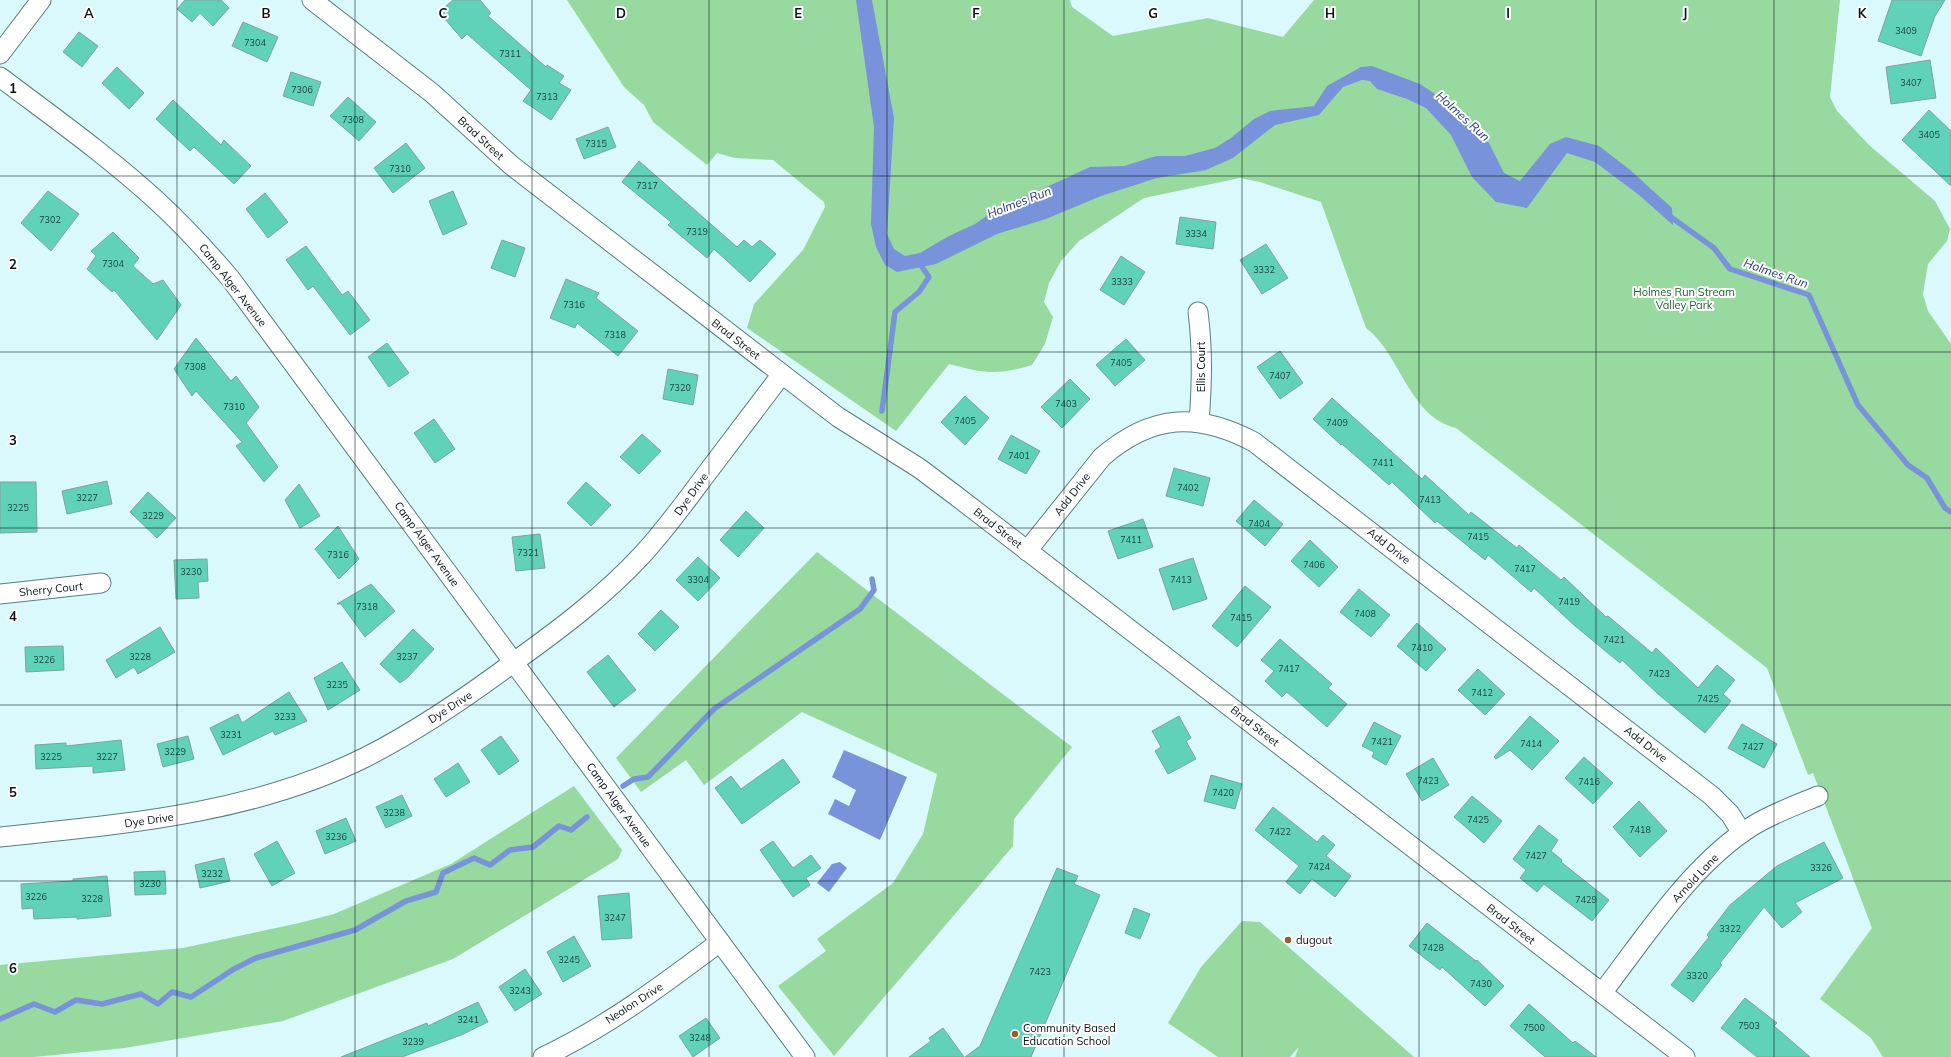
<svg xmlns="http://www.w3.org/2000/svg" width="1951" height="1057" font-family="Mulish,sans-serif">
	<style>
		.green { fill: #97d99e }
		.water { fill: #7893da }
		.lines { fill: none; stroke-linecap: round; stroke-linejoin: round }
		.stream { stroke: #7893da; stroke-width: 5.5 }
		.building { fill: #61d2ba; stroke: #7fa39a }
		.street-casing { stroke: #5a7e84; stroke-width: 21 }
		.street { stroke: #fff; stroke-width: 19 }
		.grid { fill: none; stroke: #051315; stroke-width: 1; stroke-opacity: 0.55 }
		.poi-dot { fill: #9c5c26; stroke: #fff; stroke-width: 1.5 }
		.labels { text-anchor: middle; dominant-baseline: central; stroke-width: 4; stroke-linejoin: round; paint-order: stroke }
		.number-label { font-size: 9px; fill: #1c433e }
		.street-label { font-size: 11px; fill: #051315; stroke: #fff }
		.park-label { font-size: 11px; fill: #1c632c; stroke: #fff }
		.poi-label { font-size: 11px; fill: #051315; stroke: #fff; text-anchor: start }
		.water-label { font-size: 12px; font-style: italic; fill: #1f3688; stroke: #fff }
		.grid-label { font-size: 13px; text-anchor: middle; font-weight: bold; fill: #051315; stroke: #fff; stroke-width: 4; stroke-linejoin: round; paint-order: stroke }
	</style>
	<rect width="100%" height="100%" fill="#d9f9fd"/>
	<g class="green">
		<path d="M567 0H1070L1072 7 1113 36 1208 18 1283 37 1314 0H1840L1830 97 1837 111 1869 145 1935 201 1950 229 1947 241 1928 264 1923 294 1928 311 1951 344V1057H1883L1871 1038 1820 999 1872 928 1813 773 1808 775 1767 668 1456 428C1409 417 1400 353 1366 328L1321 202 1260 182 1240 178 1144 198 1079 241 1061 261 1049 283 1044 302 1053 317 1045 344 1032 365C996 376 984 373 949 364L896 431 747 328 754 304 803 250 825 207 824 202 773 160 735 158 717 153 707 165 653 122 644 105 624 87Z"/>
		<path d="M817 552 1072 747 1014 819 1013 846 834 1056 778 986 826 951 817 939 893 883 923 834 937 774 802 712 704 785 686 760 641 792 616 758Z"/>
		<path d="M574 786 622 850 618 859 453 959 283 1021 125 1048 34 1057H0V965L183 948 299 923 334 914 451 864Z"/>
		<path d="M1242 921 1260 922 1414 1057H1295L1299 1047 1290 1057H1218L1168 1023 1201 967Z"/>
	</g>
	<g class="water">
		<path d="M856 0H872L894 118 887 234 894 249 905 256 920 253 949 236 975 224 1002 205 1038 191 1090 167 1124 166 1156 156H1185L1215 148 1231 138 1254 119 1270 111 1314 106 1327 86 1361 67 1372 66 1420 84 1438 96 1489 143 1504 173 1520 181 1550 144 1566 137 1599 146 1629 169 1672 208 1673 225 1639 195 1595 162 1567 153 1527 208 1496 202 1472 177 1451 135 1426 108 1407 99 1377 89 1370 81 1362 80 1343 87 1319 115 1275 125 1233 158 1206 170 1157 178 1101 196 1046 219 997 234 936 264 897 272 885 265 876 247 871 224 874 127Z"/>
		<path d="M844 750 907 777 880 840 828 814 835 799 849 806 856 790 832 777Z"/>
		<path d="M840 862 847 868 829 892 817 883 832 864Z"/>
	</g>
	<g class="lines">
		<g class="stream">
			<path d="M1668 215 1714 248 1730 269 1809 295 1858 405 1908 465 1927 478 1945 508 1951 512"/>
			<path d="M882 411 895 312 919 292 929 277 922 267"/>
			<path d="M623 786 634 779 648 777 714 709 860 609 874 590 872 579"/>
			<path d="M0 1019 34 1004 55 1012 76 1000 102 1004 141 994 158 1004 172 992 191 997 234 969 256 958 355 930 406 901 436 892 443 873 474 858 490 865 510 850 533 847 559 826 571 830 587 817"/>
		</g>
	</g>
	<g class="building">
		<path d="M185 0H221L229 8 213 26 200 13 192 22 177 9Z"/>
		<path d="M453 0H480L491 13 488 16 546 67 547 65 564 76 559 83 571 90 551 120 523 101 531 90 467 34 462 39 439 12Z"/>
		<path d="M1892 0H1945L1935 16 1921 56 1878 41Z"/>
		<path d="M243 22 278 37 267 62 232 46Z"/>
		<path d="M79 32 98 46 82 67 63 52Z"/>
		<path d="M1930 60 1936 98 1891 104 1886 67Z"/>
		<path d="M117 67 144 93 129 109 102 83Z"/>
		<path d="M291 72 321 82 313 106 283 96Z"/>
		<path d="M348 97 376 122 359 141 330 116Z"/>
		<path d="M173 100 221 145 224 140 251 166 234 184 194 147 190 151 156 119Z"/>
		<path d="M1929 110 1951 131V186L1902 140Z"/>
		<path d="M608 127 616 147 584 159 576 139Z"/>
		<path d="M406 143 425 168 393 193 374 168Z"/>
		<path d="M639 161 737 247 744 240 752 247 760 240 776 254 750 282 714 249 707 258 668 225 671 222 622 182Z"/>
		<path d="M48 191 79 214 51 251 21 223Z"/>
		<path d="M453 191 467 224 443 235 429 201Z"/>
		<path d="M265 193 288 222 268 238 246 209Z"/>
		<path d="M1180 217 1216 222 1213 249 1176 244Z"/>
		<path d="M113 232 139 258 133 266 153 284 163 280 181 305 157 340 114 290 112 292 87 269 96 256 91 251Z"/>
		<path d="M502 240 525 248 515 277 491 268Z"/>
		<path d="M1266 244 1288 278 1262 294 1240 260Z"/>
		<path d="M306 246 342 295 348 291 370 320 350 335 313 286 308 290 286 260Z"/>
		<path d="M1121 256 1145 272 1124 305 1100 290Z"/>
		<path d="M566 279 599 293 596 298 638 331 618 356 577 323 575 328 550 318Z"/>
		<path d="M196 338 231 381 236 376 259 407 246 423 278 467 264 482 236 446 242 442 196 391 192 396 174 369Z"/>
		<path d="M1126 339 1145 360 1115 386 1096 365Z"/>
		<path d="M387 343 409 373 389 387 368 357Z"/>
		<path d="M1280 351 1303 383 1280 399 1257 367Z"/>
		<path d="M668 369 698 375 693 405 663 399Z"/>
		<path d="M1070 379 1090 399 1062 428 1041 407Z"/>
		<path d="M965 396 989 418 965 445 941 422Z"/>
		<path d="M1332 398 1422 479 1425 475 1469 515 1471 512 1517 548 1519 545 1561 580 1564 577 1606 617 1608 616 1652 653 1656 648 1698 688 1717 665 1735 680 1723 694 1731 701 1705 733 1658 694 1622 660 1620 663 1574 625 1534 588 1531 592 1488 555 1485 560 1437 521 1435 523 1392 482 1389 485 1342 444 1341 445 1313 419Z"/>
		<path d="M434 419 455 449 435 463 414 433Z"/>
		<path d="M642 434 661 451 639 474 620 457Z"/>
		<path d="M1011 435 1040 451 1026 474 998 459Z"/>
		<path d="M1174 468 1210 478 1203 506 1166 496Z"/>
		<path d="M107 481 112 504 67 514 62 491Z"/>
		<path d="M0 482H36L37 532 0 533Z"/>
		<path d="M586 482 611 505 591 526 567 503Z"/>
		<path d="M299 484 320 516 300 528 285 500Z"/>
		<path d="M148 492 176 518 157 538 130 512Z"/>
		<path d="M1254 500 1283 524 1265 546 1236 521Z"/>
		<path d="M746 511 764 528 738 557 720 540Z"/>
		<path d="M1143 519 1153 547 1118 559 1108 531Z"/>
		<path d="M338 526 359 559 339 579 315 549Z"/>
		<path d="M540 534 545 568 516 571 512 537Z"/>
		<path d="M1310 540 1338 567 1319 587 1291 561Z"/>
		<path d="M698 557 720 578 698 601 676 580Z"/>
		<path d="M1193 558 1207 599 1173 610 1159 569Z"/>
		<path d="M207 559 208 581 198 582 199 598 176 599 174 560Z"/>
		<path d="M371 584 395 611 365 637 341 604H337Z"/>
		<path d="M1245 586 1271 607 1237 647 1212 626Z"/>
		<path d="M1359 589 1390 615 1371 637 1340 612Z"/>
		<path d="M661 610 679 627 655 651 638 634Z"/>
		<path d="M1417 623 1446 649 1426 671 1397 646Z"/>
		<path d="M160 627 175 652 138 674 134 667 116 678 106 660Z"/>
		<path d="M413 629 434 649 407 678 400 683 380 664Z"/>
		<path d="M1280 639 1332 684 1328 688 1347 704 1327 727 1287 692 1282 697 1265 681 1274 671 1261 660Z"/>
		<path d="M63 646 64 670 26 672 25 647Z"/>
		<path d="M608 655 636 690 614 707 587 672Z"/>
		<path d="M342 662 360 690 328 710 314 678Z"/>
		<path d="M1478 669 1505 694 1485 715 1458 690Z"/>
		<path d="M289 692 307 721 275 735 273 731 223 755 210 728 238 714 242 723Z"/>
		<path d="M1179 716 1191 738 1186 741 1196 759 1168 774 1155 751 1161 747 1152 731Z"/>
		<path d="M1530 716 1559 741 1532 770 1510 750 1496 759 1494 757Z"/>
		<path d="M1374 722 1401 736 1386 765 1372 757 1374 752 1362 746Z"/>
		<path d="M1742 724 1777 744 1764 768 1728 748Z"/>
		<path d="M188 736 194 759 163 767 157 744Z"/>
		<path d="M501 736 519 761 499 775 481 750Z"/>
		<path d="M121 740 125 770 93 773V766L36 769 35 745 66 743V746Z"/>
		<path d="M1584 757 1613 783 1593 804 1565 778Z"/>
		<path d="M1433 758 1449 785 1422 801 1406 774Z"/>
		<path d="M783 759 800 782 742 824 715 788 731 776 741 789Z"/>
		<path d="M458 763 470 782 446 797 434 779Z"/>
		<path d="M1211 775 1242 784 1235 809 1204 801Z"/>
		<path d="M402 795 412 816 386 828 376 807Z"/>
		<path d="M1472 796 1502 821 1484 843 1454 817Z"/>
		<path d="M1639 801 1667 831 1640 857 1613 827Z"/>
		<path d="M1273 807 1317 842 1323 835 1335 845 1326 856 1351 876 1335 897 1312 879 1300 894 1286 882 1299 866 1255 830Z"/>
		<path d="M346 818 356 841 325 854 316 831Z"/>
		<path d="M1539 825 1558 840 1551 851 1562 860 1561 862 1609 900 1592 921 1544 884 1537 892 1520 878 1526 870 1513 859Z"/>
		<path d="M277 841 295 873 272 886 254 854Z"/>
		<path d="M773 841 793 868 811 855 821 868 806 878 810 885 793 897 760 850Z"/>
		<path d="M1824 842 1843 878 1795 903 1802 912 1782 928 1764 907 1720 963 1722 965 1693 1002 1671 985 1709 937 1707 935 1730 905 1777 866Z"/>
		<path d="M224 858 230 881 200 888 195 865Z"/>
		<path d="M1057 868 1078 876 1074 884 1100 895 1031 1057H965L980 1046Z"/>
		<path d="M165 871 166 894 135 895 134 872Z"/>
		<path d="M107 876 111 916 77 919V917L34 919 33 908 22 909 21 884 73 881V879Z"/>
		<path d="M629 893 632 938 602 940 598 896Z"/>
		<path d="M1134 908 1150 914 1140 939 1125 933Z"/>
		<path d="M1427 923 1476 961 1477 960 1504 986 1485 1006 1442 967 1440 970 1409 946Z"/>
		<path d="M574 936 591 966 563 982 547 952Z"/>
		<path d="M525 969 542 994 515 1011 499 987Z"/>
		<path d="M1745 998 1777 1023 1774 1026 1810 1057H1757L1721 1028Z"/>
		<path d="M478 1002 488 1022 461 1035 402 1057H341L427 1023 428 1026Z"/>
		<path d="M1529 1004 1573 1043 1575 1041 1596 1057H1545L1510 1026Z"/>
		<path d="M706 1018 720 1038 693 1057 679 1036Z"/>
		<path d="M943 1028 964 1057H909L931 1041 929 1038Z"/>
	</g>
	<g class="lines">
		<g class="street-casing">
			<g id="street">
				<path d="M312 0 432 93 511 165 782 374 838 417 919 468 955 495 1685 1057"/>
				<path d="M0 54 41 0"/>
				<path d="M0 77C53 117 108 156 157 201 183 225 207 251 230 278L805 1057"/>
				<path d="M1198 312C1203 351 1202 384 1199 422"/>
				<path d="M1027 551 1102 457C1152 414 1197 412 1254 442L1712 796 1730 814 1742 833"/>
				<path d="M0 594 101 583"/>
				<path d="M0 837C124 824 252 814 366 757 419 730 467 697 514 662 560 629 604 596 642 555 666 529 686 501 707 473 732 440 757 407 782 374"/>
				<path d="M1602 993C1645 937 1693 862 1754 825 1774 813 1796 805 1818 796"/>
				<path d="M543 1057C607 1027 664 984 720 942"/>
			</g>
		</g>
		<use href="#street" class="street"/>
	</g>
	<path class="grid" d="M177 0V1057M355 0V1057M532 0V1057M709 0V1057M887 0V1057M1064 0V1057M1242 0V1057M1419 0V1057M1596 0V1057M1774 0V1057M0 176H1951M0 352H1951M0 528H1951M0 705H1951M0 881H1951"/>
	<g class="poi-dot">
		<circle cx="1288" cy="940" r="4"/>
		<circle cx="1015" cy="1034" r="4"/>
	</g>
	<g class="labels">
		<g class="number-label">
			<text x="1906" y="30">3409</text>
			<text x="255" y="42">7304</text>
			<text x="510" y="53">7311</text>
			<text x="1911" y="82">3407</text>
			<text x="302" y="89">7306</text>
			<text x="547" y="96">7313</text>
			<text x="353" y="119">7308</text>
			<text x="1929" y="134">3405</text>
			<text x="596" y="143">7315</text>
			<text x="400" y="168">7310</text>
			<text x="647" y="185">7317</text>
			<text x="50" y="219">7302</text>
			<text x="697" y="231">7319</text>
			<text x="1196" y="233">3334</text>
			<text x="113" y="263">7304</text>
			<text x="1264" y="269">3332</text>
			<text x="1122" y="281">3333</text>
			<text x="574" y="304">7316</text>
			<text x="615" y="334">7318</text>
			<text x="1121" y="362">7405</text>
			<text x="195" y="366">7308</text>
			<text x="1280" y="375">7407</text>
			<text x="680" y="387">7320</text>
			<text x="1066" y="403">7403</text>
			<text x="234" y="406">7310</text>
			<text x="965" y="420">7405</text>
			<text x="1337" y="422">7409</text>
			<text x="1019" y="455">7401</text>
			<text x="1383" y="462">7411</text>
			<text x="1188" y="487">7402</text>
			<text x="87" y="497">3227</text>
			<text x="1430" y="499">7413</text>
			<text x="18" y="507">3225</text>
			<text x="153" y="515">3229</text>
			<text x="1259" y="523">7404</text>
			<text x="1478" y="536">7415</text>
			<text x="1131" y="539">7411</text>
			<text x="528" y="552">7321</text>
			<text x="338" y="554">7316</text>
			<text x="1314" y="564">7406</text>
			<text x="1525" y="568">7417</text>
			<text x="191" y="571">3230</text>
			<text x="698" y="579">3304</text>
			<text x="1181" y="579">7413</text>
			<text x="1569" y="601">7419</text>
			<text x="367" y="606">7318</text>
			<text x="1365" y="613">7408</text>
			<text x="1241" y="617">7415</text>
			<text x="1614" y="639">7421</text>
			<text x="1422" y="647">7410</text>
			<text x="140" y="656">3228</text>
			<text x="407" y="656">3237</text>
			<text x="44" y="659">3226</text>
			<text x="1289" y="668">7417</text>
			<text x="1659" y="673">7423</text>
			<text x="337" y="684">3235</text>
			<text x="1482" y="692">7412</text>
			<text x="1708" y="698">7425</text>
			<text x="285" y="716">3233</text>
			<text x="231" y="734">3231</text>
			<text x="1382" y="741">7421</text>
			<text x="1531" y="743">7414</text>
			<text x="1753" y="746">7427</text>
			<text x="175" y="751">3229</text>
			<text x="51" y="756">3225</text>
			<text x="107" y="756">3227</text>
			<text x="1428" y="780">7423</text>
			<text x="1589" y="781">7416</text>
			<text x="1223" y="792">7420</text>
			<text x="394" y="812">3238</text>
			<text x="1478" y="819">7425</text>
			<text x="1640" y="829">7418</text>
			<text x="1280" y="831">7422</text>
			<text x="336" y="836">3236</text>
			<text x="1536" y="855">7427</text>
			<text x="1319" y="866">7424</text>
			<text x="1821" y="867">3326</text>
			<text x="212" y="873">3232</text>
			<text x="150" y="883">3230</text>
			<text x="36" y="896">3226</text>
			<text x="92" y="898">3228</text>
			<text x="1586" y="899">7429</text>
			<text x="615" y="917">3247</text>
			<text x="1730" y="928">3322</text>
			<text x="1433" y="947">7428</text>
			<text x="569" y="959">3245</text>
			<text x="1040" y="971">7423</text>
			<text x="1697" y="975">3320</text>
			<text x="1481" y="983">7430</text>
			<text x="520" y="990">3243</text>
			<text x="468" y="1019">3241</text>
			<text x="1749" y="1025">7503</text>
			<text x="1534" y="1027">7500</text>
			<text x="700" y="1037">3248</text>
			<text x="413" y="1041">3239</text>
		</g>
		<g class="street-label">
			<text transform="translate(481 138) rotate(43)">Brad Street</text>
			<text transform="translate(233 285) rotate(52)">Camp Alger Avenue</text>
			<text transform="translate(736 339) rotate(38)">Brad Street</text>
			<text transform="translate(1201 367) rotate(-90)">Ellis Court</text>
			<text transform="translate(691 494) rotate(-54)">Dye Drive</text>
			<text transform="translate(1072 494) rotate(-52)">Add Drive</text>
			<text transform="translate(998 528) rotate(38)">Brad Street</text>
			<text transform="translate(427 544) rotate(54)">Camp Alger Avenue</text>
			<text transform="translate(1389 546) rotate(38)">Add Drive</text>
			<text transform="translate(51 589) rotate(-6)">Sherry Court</text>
			<text transform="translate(450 707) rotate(-33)">Dye Drive</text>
			<text transform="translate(1255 726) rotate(38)">Brad Street</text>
			<text transform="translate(1646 744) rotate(38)">Add Drive</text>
			<text transform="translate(619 805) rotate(54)">Camp Alger Avenue</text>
			<text transform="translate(149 820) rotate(-8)">Dye Drive</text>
			<text transform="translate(1695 878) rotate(-47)">Arnold Lane</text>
			<text transform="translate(1511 924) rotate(38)">Brad Street</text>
			<text transform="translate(634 1003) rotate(-33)">Nealon Drive</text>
		</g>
		<g class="park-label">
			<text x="1684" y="292">Holmes Run Stream<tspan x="1684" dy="13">Valley Park</tspan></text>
		</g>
		<g class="poi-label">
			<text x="1296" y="940">dugout</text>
			<text x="1023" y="1028">Community Based<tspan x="1023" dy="13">Education School</tspan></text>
		</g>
		<g class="water-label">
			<text transform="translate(1463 116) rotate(42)">Holmes Run</text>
			<text transform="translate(1019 202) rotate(-21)">Holmes Run</text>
			<text transform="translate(1776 273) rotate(19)">Holmes Run</text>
		</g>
	</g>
	<g class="grid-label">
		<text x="89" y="18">A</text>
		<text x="266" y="18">B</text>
		<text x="443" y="18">C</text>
		<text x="621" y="18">D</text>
		<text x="798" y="18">E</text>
		<text x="976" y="18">F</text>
		<text x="1153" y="18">G</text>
		<text x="1330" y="18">H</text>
		<text x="1508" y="18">I</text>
		<text x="1685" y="18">J</text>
		<text x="1862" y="18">K</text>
		<text x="13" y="93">1</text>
		<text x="13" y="269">2</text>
		<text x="13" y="445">3</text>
		<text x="13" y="621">4</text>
		<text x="13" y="797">5</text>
		<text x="13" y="973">6</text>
	</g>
</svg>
